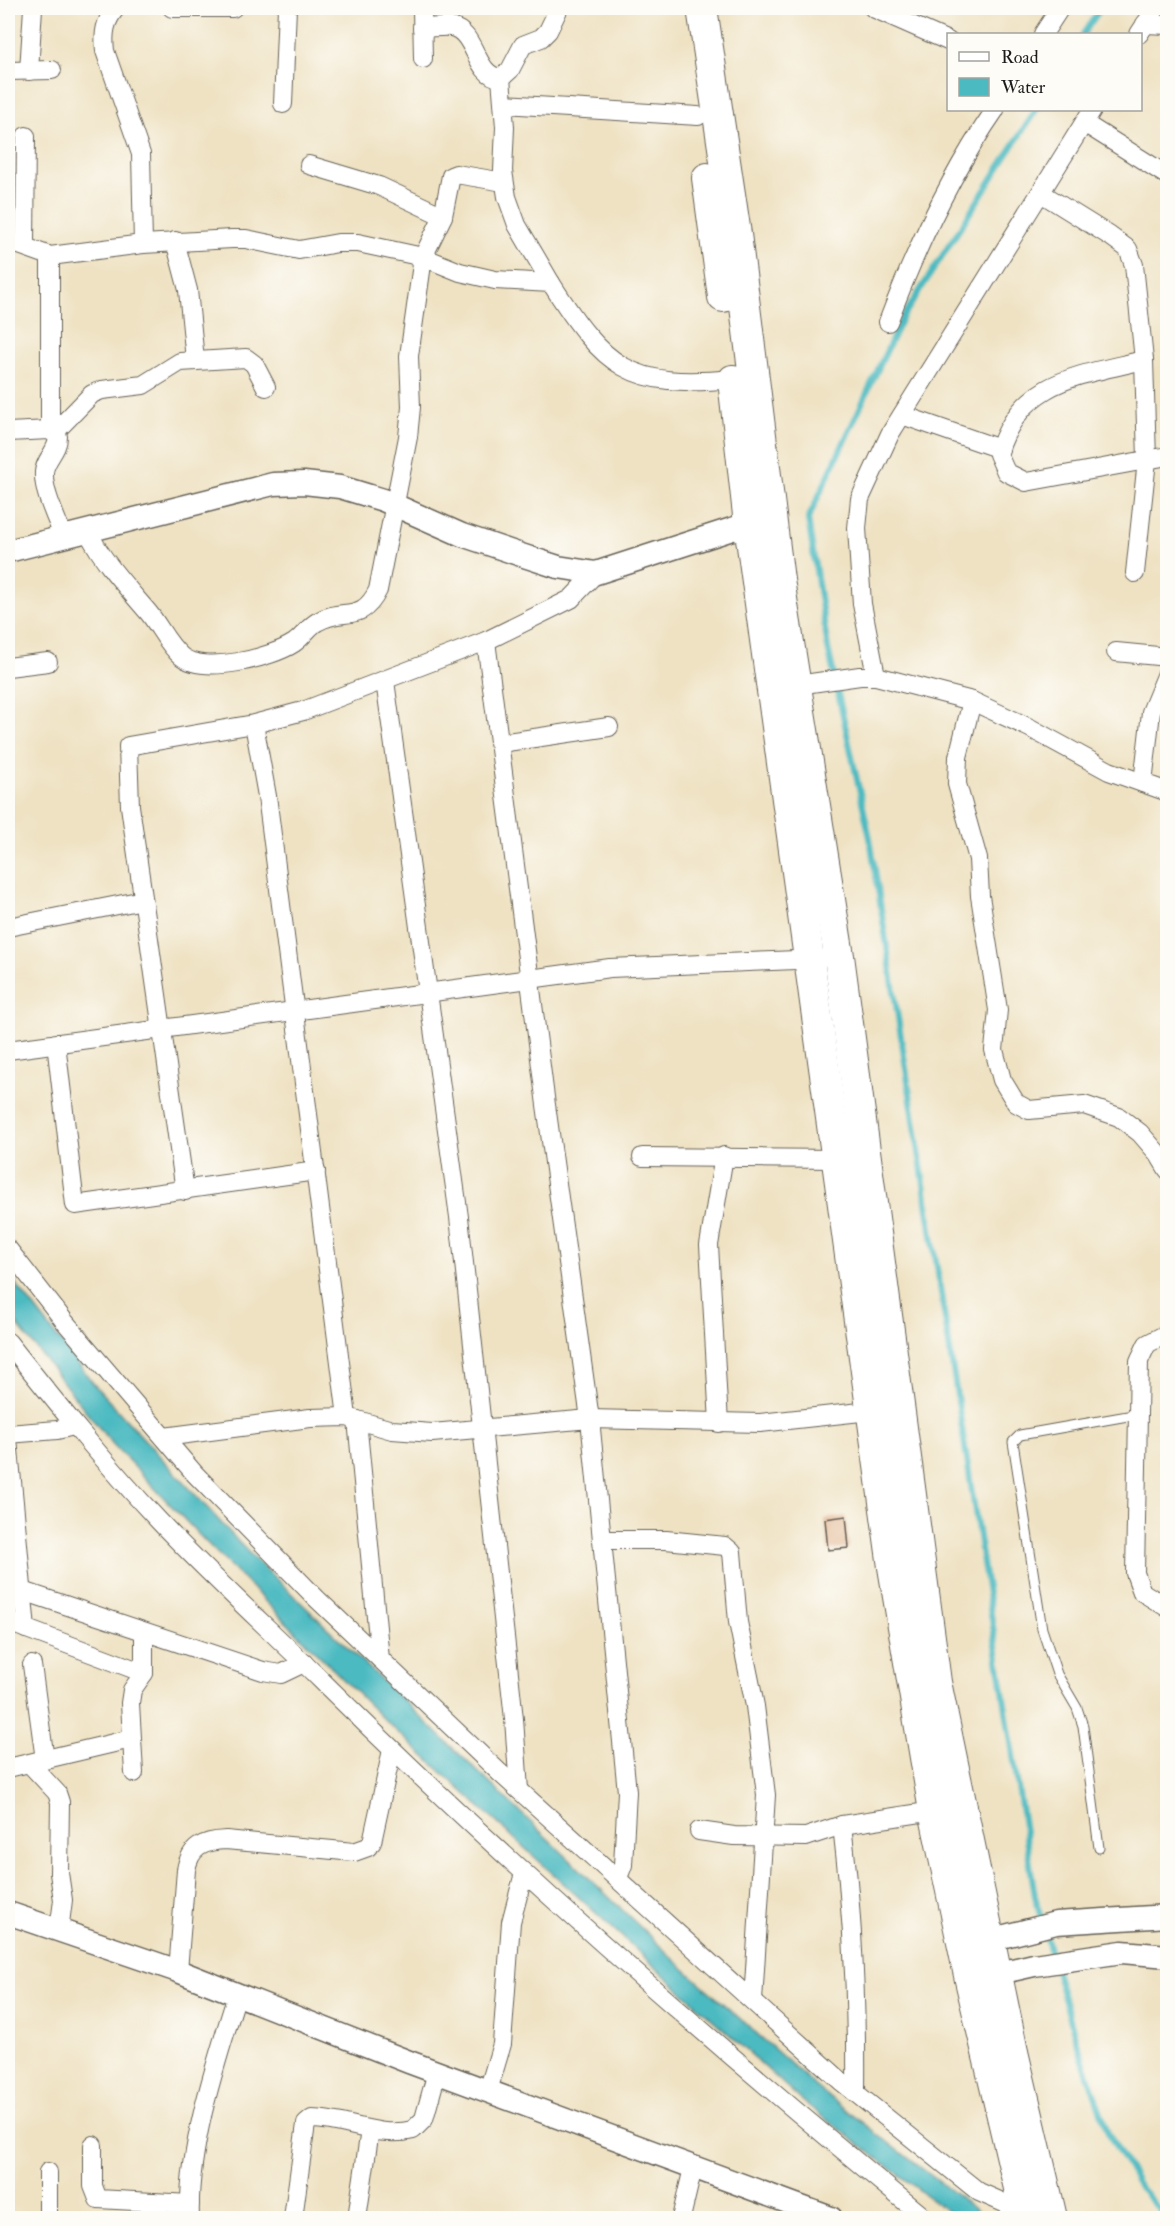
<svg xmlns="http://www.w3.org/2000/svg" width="1175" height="2226" font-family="'IM FELL Double Pica',serif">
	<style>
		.water { fill: #4bbac1; stroke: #346b6e; stroke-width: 1.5 }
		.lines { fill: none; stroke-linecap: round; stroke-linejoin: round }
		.stream { stroke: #4bbac1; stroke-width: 6 }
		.building { fill: #d69562 }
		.service-casing { stroke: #666156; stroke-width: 11 }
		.minor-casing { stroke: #666156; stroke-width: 20 }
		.tertiary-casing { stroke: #666156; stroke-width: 25 }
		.trunk-casing { stroke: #666156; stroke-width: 32 }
		.service { stroke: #fff; stroke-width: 9 }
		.minor { stroke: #fff; stroke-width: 18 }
		.tertiary { stroke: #fff; stroke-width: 22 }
		.trunk { stroke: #fff; stroke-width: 30 }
	</style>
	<rect width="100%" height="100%" fill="#fdfcf7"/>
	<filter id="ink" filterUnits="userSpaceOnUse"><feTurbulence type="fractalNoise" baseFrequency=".0167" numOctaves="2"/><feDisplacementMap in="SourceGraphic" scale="12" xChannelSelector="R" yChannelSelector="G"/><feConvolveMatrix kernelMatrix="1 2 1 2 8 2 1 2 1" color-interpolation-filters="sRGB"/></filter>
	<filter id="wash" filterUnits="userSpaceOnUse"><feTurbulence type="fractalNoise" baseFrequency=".008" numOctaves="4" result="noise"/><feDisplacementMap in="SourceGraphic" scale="24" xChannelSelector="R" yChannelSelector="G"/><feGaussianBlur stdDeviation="1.35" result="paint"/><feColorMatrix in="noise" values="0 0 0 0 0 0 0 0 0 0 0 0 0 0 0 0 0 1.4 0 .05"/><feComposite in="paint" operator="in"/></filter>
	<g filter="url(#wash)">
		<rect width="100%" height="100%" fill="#efe2c3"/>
		<path class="water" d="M8 1274 97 1388 248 1552 681 1966 819 2089 986 2218H956L801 2100 379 1715 201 1537 109 1440 8 1313Z"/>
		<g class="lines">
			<g class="stream">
				<path d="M1083 34 1101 8"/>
				<path d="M1036 110 901 320 808 519 828 648 870 838 1035 1896 1052 1957"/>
				<path d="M1055 1967 1077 2043 1108 2133 1141 2189 1167 2218"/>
			</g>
		</g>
		<g id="blocks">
			<path class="building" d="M846 1516 849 1548 828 1550 825 1519Z"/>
		</g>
	</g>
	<g filter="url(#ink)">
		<use href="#blocks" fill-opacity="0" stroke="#666156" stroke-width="1.5"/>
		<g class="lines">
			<g class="service-casing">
				<path id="service" d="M1099 1848 1083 1726 1077 1708 1057 1674 1042 1629 1013 1442 1020 1435 1139 1414"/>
			</g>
			<g class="minor-casing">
				<g id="minor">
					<path d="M116 8C105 21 103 33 105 51L141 154 143 244"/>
					<path d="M172 8H233"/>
					<path d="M422 8 423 59"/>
					<path d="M873 8 948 41"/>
					<path d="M1145 24 1168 25"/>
					<path d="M422 28C431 28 442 26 451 27 477 32 474 76 501 78L510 70 523 45 541 38 548 31 559 8"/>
					<path d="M1043 34 1060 8"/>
					<path d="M1139 34 1156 8"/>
					<path d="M8 71 52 70"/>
					<path d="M29 71 33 8"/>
					<path d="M501 78 505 127 503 171 507 197 517 225 551 283"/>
					<path d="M283 104 287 8"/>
					<path d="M504 104 698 116"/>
					<path d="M1084 123 1168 176"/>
					<path d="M309 165 379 186 443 216"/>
					<path d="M1041 193 1110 236 1128 249 1134 265 1144 360 1147 460 1135 573"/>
					<path d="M8 241 50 256 143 244 232 239H246L299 250 338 243H358L423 257 460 272 495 280 551 283C605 368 629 389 733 379"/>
					<path d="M175 241 188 290 195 360"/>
					<path d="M25 245 26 136"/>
					<path d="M50 256V430"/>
					<path d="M888 322C916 248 950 175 995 110"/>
					<path d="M1144 360C1078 376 1021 379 998 454L1006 472 1026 482 1168 456"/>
					<path d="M902 415 1000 449"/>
					<path d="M8 432 50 430 58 437C58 451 45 459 44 472 43 492 56 517 63 536"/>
					<path d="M55 432 92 394 102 390 143 385 180 362 246 358 254 364 266 387"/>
					<path d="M88 532C104 563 125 585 148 612 159 625 167 644 181 656 203 675 271 658 294 643 303 637 308 627 317 622 343 606 361 625 378 590L408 437 411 407 409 356 423 257 443 216 451 176 456 174 504 182"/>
					<path d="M486 641 546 1105 590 1419 627 1792 623 1865 618 1878"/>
					<path d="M1116 652 1168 657"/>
					<path d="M8 667 48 662"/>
					<path d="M876 676 862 604 857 528 860 499 890 434 1092 110"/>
					<path d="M385 681 459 1217 514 1719 519 1790"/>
					<path d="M797 685 860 676H876L972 701 1030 728 1109 771 1168 792"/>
					<path d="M972 701 958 757 957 784 978 859 980 896 998 1010 994 1050 1002 1080 1016 1103 1029 1110 1084 1105 1119 1117 1140 1133 1159 1155 1168 1170"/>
					<path d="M254 724 267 796 347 1417"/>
					<path d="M500 743 609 727"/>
					<path d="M1143 783 1151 712 1168 671"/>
					<path d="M8 927 143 900"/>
					<path d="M56 1043 75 1205 316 1171"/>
					<path d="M8 1050 610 968 819 959"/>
					<path d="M642 1157 839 1159"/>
					<path d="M185 1191 130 806 128 746 254 724 303 711 486 641 571 599 596 573"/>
					<path d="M8 1249 65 1322 195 1474 317 1599 499 1772 842 2082 979 2192 1011 2206 1022 2204"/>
					<path d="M1168 1333 1147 1344 1139 1361 1135 1573 1142 1592 1168 1608"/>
					<path d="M8 1342C57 1404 106 1465 160 1522 211 1576 267 1627 320 1679 512 1869 716 2047 925 2218"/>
					<path d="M357 1420 380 1659"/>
					<path d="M719 1423 709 1245 724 1156"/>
					<path d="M8 1434 57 1430 74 1426"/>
					<path d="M164 1437 310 1418 347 1417 392 1430 432 1433 590 1419 760 1423 870 1411"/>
					<path d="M8 1439 26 1629"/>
					<path d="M603 1540H666L725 1546 732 1552 738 1622 755 1706 766 1795 753 2001"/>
					<path d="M8 1586 263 1671 281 1674 304 1663"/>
					<path d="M8 1622 144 1673"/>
					<path d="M32 1665 45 1760"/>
					<path d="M30 1764 57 1793 60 1802 59 1873 63 1900 59 1931"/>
					<path d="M8 1768 131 1739"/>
					<path d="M134 1773 130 1703 132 1690 144 1673V1634"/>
					<path d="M842 1825C853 1915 857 2003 856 2093"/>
					<path d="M699 1831 734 1836 806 1837 842 1825 934 1811"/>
					<path d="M178 1971 186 1870C190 1847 203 1841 226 1840L354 1852 368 1847 372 1842 392 1750"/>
					<path d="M488 2091 502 2044 511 1922 524 1873"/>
					<path d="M93 2145V2186L98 2199 190 2204"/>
					<path d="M48 2218V2172"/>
					<path d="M190 2218C187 2149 216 2062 237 1995"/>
					<path d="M293 2218 306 2124 312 2119C345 2119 378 2139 413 2130L424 2119 437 2072"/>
					<path d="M357 2218 370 2130"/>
					<path d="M681 2218 693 2168"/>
				</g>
			</g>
			<g class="tertiary-casing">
				<g id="tertiary">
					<path d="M8 551 273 484 304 483 340 487 383 500 462 535 518 554 558 567 596 573 763 519"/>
					<path d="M8 1913 178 1971 409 2062 831 2218"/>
					<path d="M974 1944 1056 1923 1168 1916"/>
					<path d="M982 1977 1034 1965 1122 1952 1168 1956"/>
				</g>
			</g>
			<g class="trunk-casing">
				<g id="trunk">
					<path d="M702 8 736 234 779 580 839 956 936 1682 1013 2052 1052 2218"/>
					<path d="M707 178 723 297"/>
					<path d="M733 380 749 524 893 1567 934 1811 970 1980 1026 2218"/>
				</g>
			</g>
			<use href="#service" class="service"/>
			<use href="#minor" class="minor"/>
			<use href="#tertiary" class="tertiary"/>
			<use href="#trunk" class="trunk"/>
		</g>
	</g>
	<rect width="1175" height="2226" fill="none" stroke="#fdfcf7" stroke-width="30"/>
	<rect x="947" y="33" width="195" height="78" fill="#fdfcf7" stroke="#a3a29f" stroke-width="1.5"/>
	<rect x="959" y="52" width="30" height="9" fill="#ffffff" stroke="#a3a29f" stroke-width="1.5"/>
	<text x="1001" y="63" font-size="18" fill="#1c1c1c">Road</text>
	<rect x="959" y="78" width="30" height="18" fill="#4bbac1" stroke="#a3a29f" stroke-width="1.5"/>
	<text x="1001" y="93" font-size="18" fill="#1c1c1c">Water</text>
</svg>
